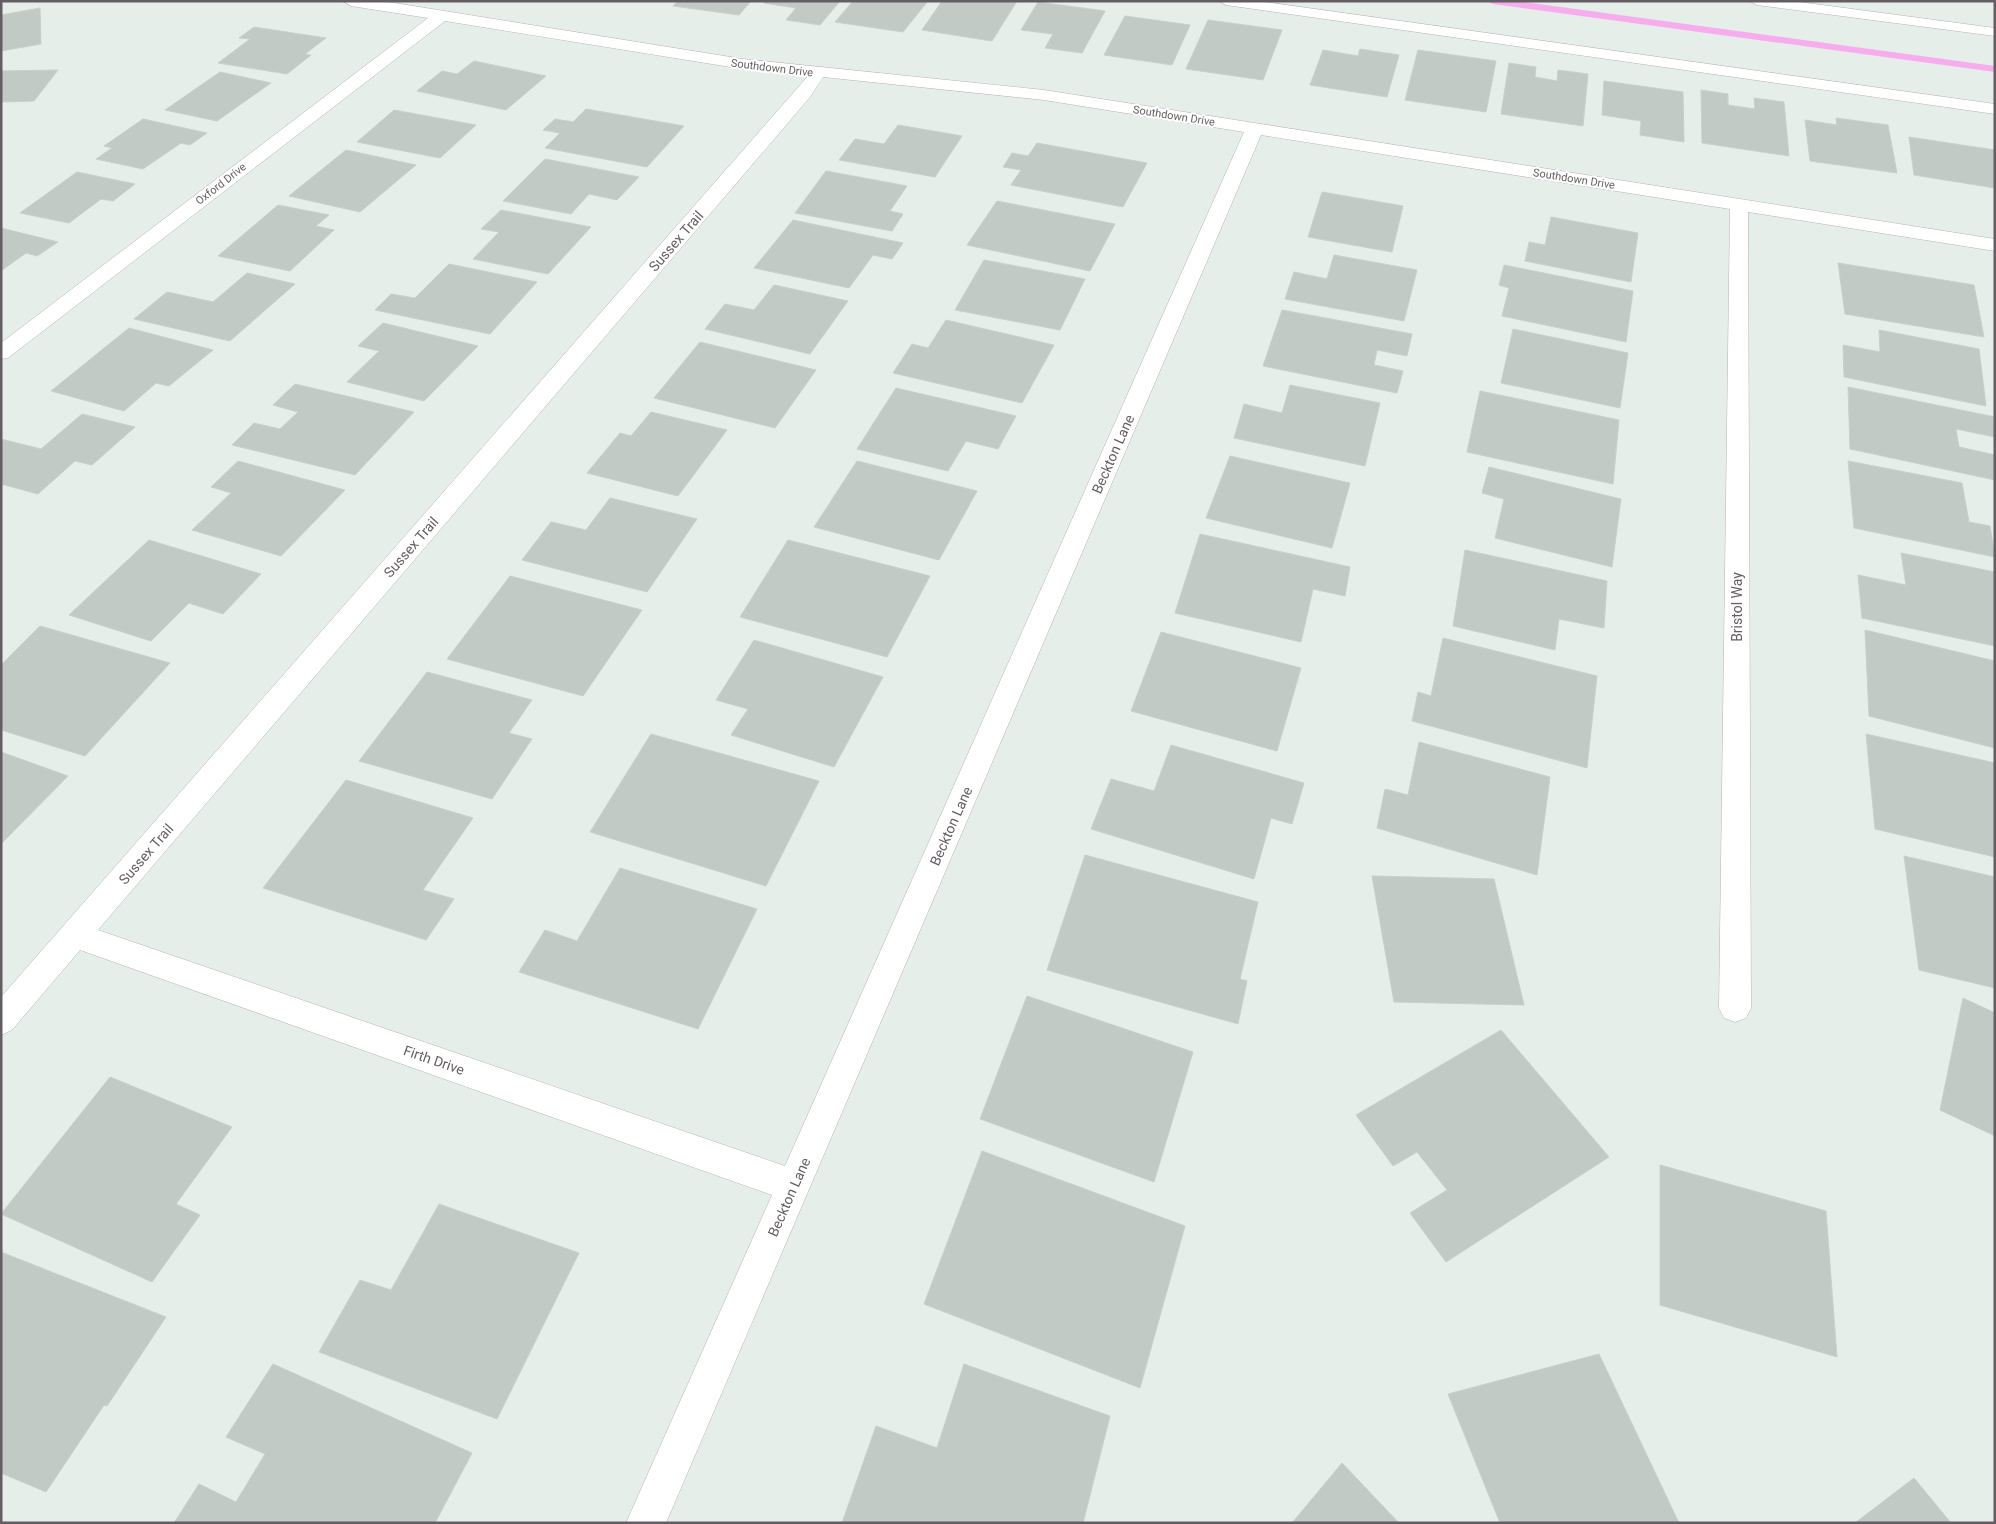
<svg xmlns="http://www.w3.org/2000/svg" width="1996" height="1524" font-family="Roboto,sans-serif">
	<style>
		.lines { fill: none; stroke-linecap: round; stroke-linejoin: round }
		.stream { fill: #f7aded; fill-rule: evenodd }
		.building { fill: #c2cac5; stroke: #c4d2ca }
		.service-casing { stroke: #b7b1b5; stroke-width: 1 }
		.minor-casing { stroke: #b7b1b5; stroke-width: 1 }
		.service { fill: #fff; fill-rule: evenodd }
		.minor { fill: #fff; fill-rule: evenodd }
		.labels { text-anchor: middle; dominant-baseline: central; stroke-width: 4; stroke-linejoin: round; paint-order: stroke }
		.far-street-label { font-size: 11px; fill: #655d63; stroke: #fff }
		.street-label { font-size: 14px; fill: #655d63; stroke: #fff }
	</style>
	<rect width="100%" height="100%" fill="#e6eeea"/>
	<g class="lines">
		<path class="stream" d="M1488 1H1517L1995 66V72L1493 4Z"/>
	</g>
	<g class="building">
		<path d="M678 1H751L739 15 673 6Z"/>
		<path d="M766 1H840L820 25 786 20 796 8 764 3Z"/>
		<path d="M853 1H928L903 32 835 22Z"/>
		<path d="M942 1H1017L992 41 922 30Z"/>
		<path d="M1038 2 1105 11 1082 53 1045 48 1053 34 1021 30Z"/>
		<path d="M40 8 41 44 1 51V15Z"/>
		<path d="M1125 16 1190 25 1172 65 1104 55Z"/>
		<path d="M1208 20 1282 30 1263 80 1186 69Z"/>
		<path d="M254 27 326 38 305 54 311 55 287 74 218 63 250 39 239 38Z"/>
		<path d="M1360 49 1399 55 1387 97 1310 85 1323 50 1358 56Z"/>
		<path d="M1418 50 1496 61 1486 112 1405 100Z"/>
		<path d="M474 61 546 76 506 110 417 91 442 71 457 74Z"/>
		<path d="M1509 63 1536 67 1535 77 1557 81 1558 70 1588 74 1583 126 1501 114Z"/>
		<path d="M58 70 34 101 1 102V71Z"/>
		<path d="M220 72 271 83 217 121 165 110Z"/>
		<path d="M1604 81 1683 92 1684 142 1640 135 1641 121 1602 115Z"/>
		<path d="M1701 90 1728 94V105L1755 109 1754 98 1784 102 1789 156 1702 143Z"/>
		<path d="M586 109 684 126 647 167 545 148 560 133 543 130 555 119 573 122Z"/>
		<path d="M394 110 476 125 440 158 357 142Z"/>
		<path d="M1836 118 1888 125 1897 173 1810 161 1805 120 1837 125Z"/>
		<path d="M143 119 207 133 190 145 181 143 143 169 96 159 112 148 104 146Z"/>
		<path d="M898 125 962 136 935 177 839 160 855 139 884 144Z"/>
		<path d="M1909 137 1995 150V188L1914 175Z"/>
		<path d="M1037 143 1147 163 1123 207 1011 185 1021 170 1003 167 1012 153 1028 156Z"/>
		<path d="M346 150 416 165 360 212 289 196Z"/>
		<path d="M545 159 639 177 617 200 589 194 571 214 503 201Z"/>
		<path d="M826 171 907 186 890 211 903 214 892 231 795 213Z"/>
		<path d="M77 172 135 184 113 201 101 199 69 223 20 213Z"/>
		<path d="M1322 192 1403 206 1392 252 1308 237Z"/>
		<path d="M997 201 1115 224 1090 271 967 245Z"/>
		<path d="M278 205 329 215 316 226 334 230 290 271 218 256Z"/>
		<path d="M501 210 591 227 548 274 473 259 499 232 481 229Z"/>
		<path d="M1551 217 1638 233 1631 282 1525 261 1529 242 1545 245Z"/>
		<path d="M793 220 903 243 892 259 873 255 849 288 754 268Z"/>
		<path d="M1 228 58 242 37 256 26 253 1 271Z"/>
		<path d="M1334 255 1417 270 1404 321 1285 299 1294 272 1327 279Z"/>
		<path d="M984 260 1085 279 1060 330 955 310Z"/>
		<path d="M1838 263 1974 285 1984 337 1845 314Z"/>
		<path d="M449 264 537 282 490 334 375 310 391 294 415 298Z"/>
		<path d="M1504 265 1633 291 1626 342 1502 316 1509 288 1499 285Z"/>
		<path d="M247 273 295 284 230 341 134 319 167 292 213 302Z"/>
		<path d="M774 285 848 301 810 354 705 329 725 304 754 310Z"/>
		<path d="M1282 310 1412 334 1407 356 1377 350 1374 365 1403 371 1397 393 1263 366Z"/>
		<path d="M946 320 1054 345 1022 403 893 373 912 344 928 348Z"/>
		<path d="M383 323 478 346 424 401 347 382 379 351 358 346Z"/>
		<path d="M129 328 213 350 169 386 156 383 124 411 51 391Z"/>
		<path d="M1513 329 1628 353 1620 408 1501 383Z"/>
		<path d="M1879 330 1979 349 1986 406 1844 377 1843 345 1880 352Z"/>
		<path d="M700 342 816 370 775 428 654 398Z"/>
		<path d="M295 384 414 412 355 475 232 445 254 423 280 429 298 412 273 405Z"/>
		<path d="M1290 385 1380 403 1365 466 1234 438 1244 404 1282 413Z"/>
		<path d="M1848 387 1995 417V437L1956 429 1959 447 1995 455V480L1850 449Z"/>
		<path d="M896 388 1016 416 998 449 966 441 948 471 857 449Z"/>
		<path d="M1480 391 1619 420 1613 484 1467 452Z"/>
		<path d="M651 412 727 430 678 496 587 473 620 433 631 436Z"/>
		<path d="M82 414 135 427 92 465 75 461 38 494 1 484V439L41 449Z"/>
		<path d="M1230 456 1350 483 1332 548 1206 518Z"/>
		<path d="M238 461 345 490 281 556 192 530 231 493 211 487Z"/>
		<path d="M857 461 977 491 939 560 814 527Z"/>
		<path d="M1848 461 1962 483 1969 522 1990 526 1995 557 1854 528Z"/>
		<path d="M1489 467 1621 499 1612 567 1495 538 1504 499 1482 493Z"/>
		<path d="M610 498 697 519 647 592 522 560 551 522 586 530Z"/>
		<path d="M1200 534 1350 567 1345 596 1313 589 1301 642 1175 613Z"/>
		<path d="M149 540 261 574 223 614 189 603 151 641 69 615Z"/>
		<path d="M788 540 930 576 887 657 740 617Z"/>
		<path d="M1465 550 1607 581 1604 628 1559 619 1555 650 1453 626Z"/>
		<path d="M1901 553 1995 572V646L1862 618 1858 575 1906 585Z"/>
		<path d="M510 576 642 610 583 696 447 659Z"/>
		<path d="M40 626 170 663 85 756 1 730V665Z"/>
		<path d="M1865 630 1995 661V748L1869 716Z"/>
		<path d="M1161 632 1301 668 1277 751 1131 711Z"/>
		<path d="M1443 638 1597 676 1587 768 1412 721 1418 692 1431 696Z"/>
		<path d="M754 640 883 677 834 767 731 735 748 709 716 700Z"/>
		<path d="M427 672 532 700 509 733 532 739 492 799 359 761Z"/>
		<path d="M651 734 819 781 766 886 590 832Z"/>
		<path d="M1866 734 1995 763V857L1875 829Z"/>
		<path d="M1419 742 1550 777 1537 875 1377 828 1385 789 1408 795Z"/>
		<path d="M1171 745 1304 783 1292 824 1271 818 1254 879 1091 829 1111 779 1154 791Z"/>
		<path d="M1 752 68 776 1 844Z"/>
		<path d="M346 780 473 818 423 890 454 899 426 940 263 888Z"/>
		<path d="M1085 855 1258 902 1240 979 1247 981 1238 1024 1047 970Z"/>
		<path d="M1904 856 1995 877V988L1919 970Z"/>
		<path d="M620 868 757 909 698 1029 519 972 545 930 577 941Z"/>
		<path d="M1372 876 1494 879 1524 1005 1394 1002Z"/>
		<path d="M1027 996 1193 1052 1154 1182 980 1119Z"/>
		<path d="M1963 998 1995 1013V1136L1940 1110Z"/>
		<path d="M1501 1030 1609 1157 1446 1262 1410 1213 1447 1190 1417 1152 1393 1166 1356 1115Z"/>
		<path d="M110 1077 232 1127 176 1204 200 1215 152 1282 1 1214Z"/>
		<path d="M982 1151 1185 1226 1140 1388 924 1304Z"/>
		<path d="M1660 1165 1826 1211 1837 1357 1660 1305Z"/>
		<path d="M439 1204 579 1253 497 1419 319 1352 360 1280 391 1290Z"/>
		<path d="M1 1252 166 1317 107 1406 104 1405 46 1492 1 1473Z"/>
		<path d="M1599 1354 1679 1523H1500L1448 1394Z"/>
		<path d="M273 1364 472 1453 435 1523H174L199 1484 236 1502 265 1454 226 1437Z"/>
		<path d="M964 1364 1110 1416 1083 1523H842L876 1426 937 1448Z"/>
		<path d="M1342 1463 1399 1523H1292Z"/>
		<path d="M1914 1478 1951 1523H1855Z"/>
	</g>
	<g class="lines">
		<g class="service-casing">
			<g id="service">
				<path d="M1219 1H1258L1995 104V114L1226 5Z"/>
				<path d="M1750 1H1792L1995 28V36L1757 5Z"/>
			</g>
		</g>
		<g class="minor-casing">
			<path id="minor" d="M343 1H382L743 59 1044 90 1995 239V251L1748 212 1751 1008 1746 1018 1735 1022 1724 1018 1719 1008 1730 209 1261 135 666 1523H626L772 1195 80 950 12 1030 1 1035V997L808 76 743 69 445 21 8 358 1 359V343L428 18 351 6ZM823 77 1044 100 1244 132 785 1166 98 930 810 97Z"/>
		</g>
		<use href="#service" class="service"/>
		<use href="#minor" class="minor"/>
	</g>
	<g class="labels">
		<g class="far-street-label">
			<text transform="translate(772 68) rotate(7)">Southdown Drive</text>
			<text transform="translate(1174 116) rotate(9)">Southdown Drive</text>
			<text transform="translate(1574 179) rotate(9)">Southdown Drive</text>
			<text transform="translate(221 184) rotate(-38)">Oxford Drive</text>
		</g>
		<g class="street-label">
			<text transform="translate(676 241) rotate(-49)">Sussex Trail</text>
			<text transform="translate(1113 454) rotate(-66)">Beckton Lane</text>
			<text transform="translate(411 547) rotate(-49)">Sussex Trail</text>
			<text transform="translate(1737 607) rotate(-90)">Bristol Way</text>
			<text transform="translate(951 826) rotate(-66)">Beckton Lane</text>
			<text transform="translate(146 854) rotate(-49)">Sussex Trail</text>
			<text transform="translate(434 1060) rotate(19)">Firth Drive</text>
			<text transform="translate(789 1197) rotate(-66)">Beckton Lane</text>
		</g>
	</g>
	<rect width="1996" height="1524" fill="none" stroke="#655d63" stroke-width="5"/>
</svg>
